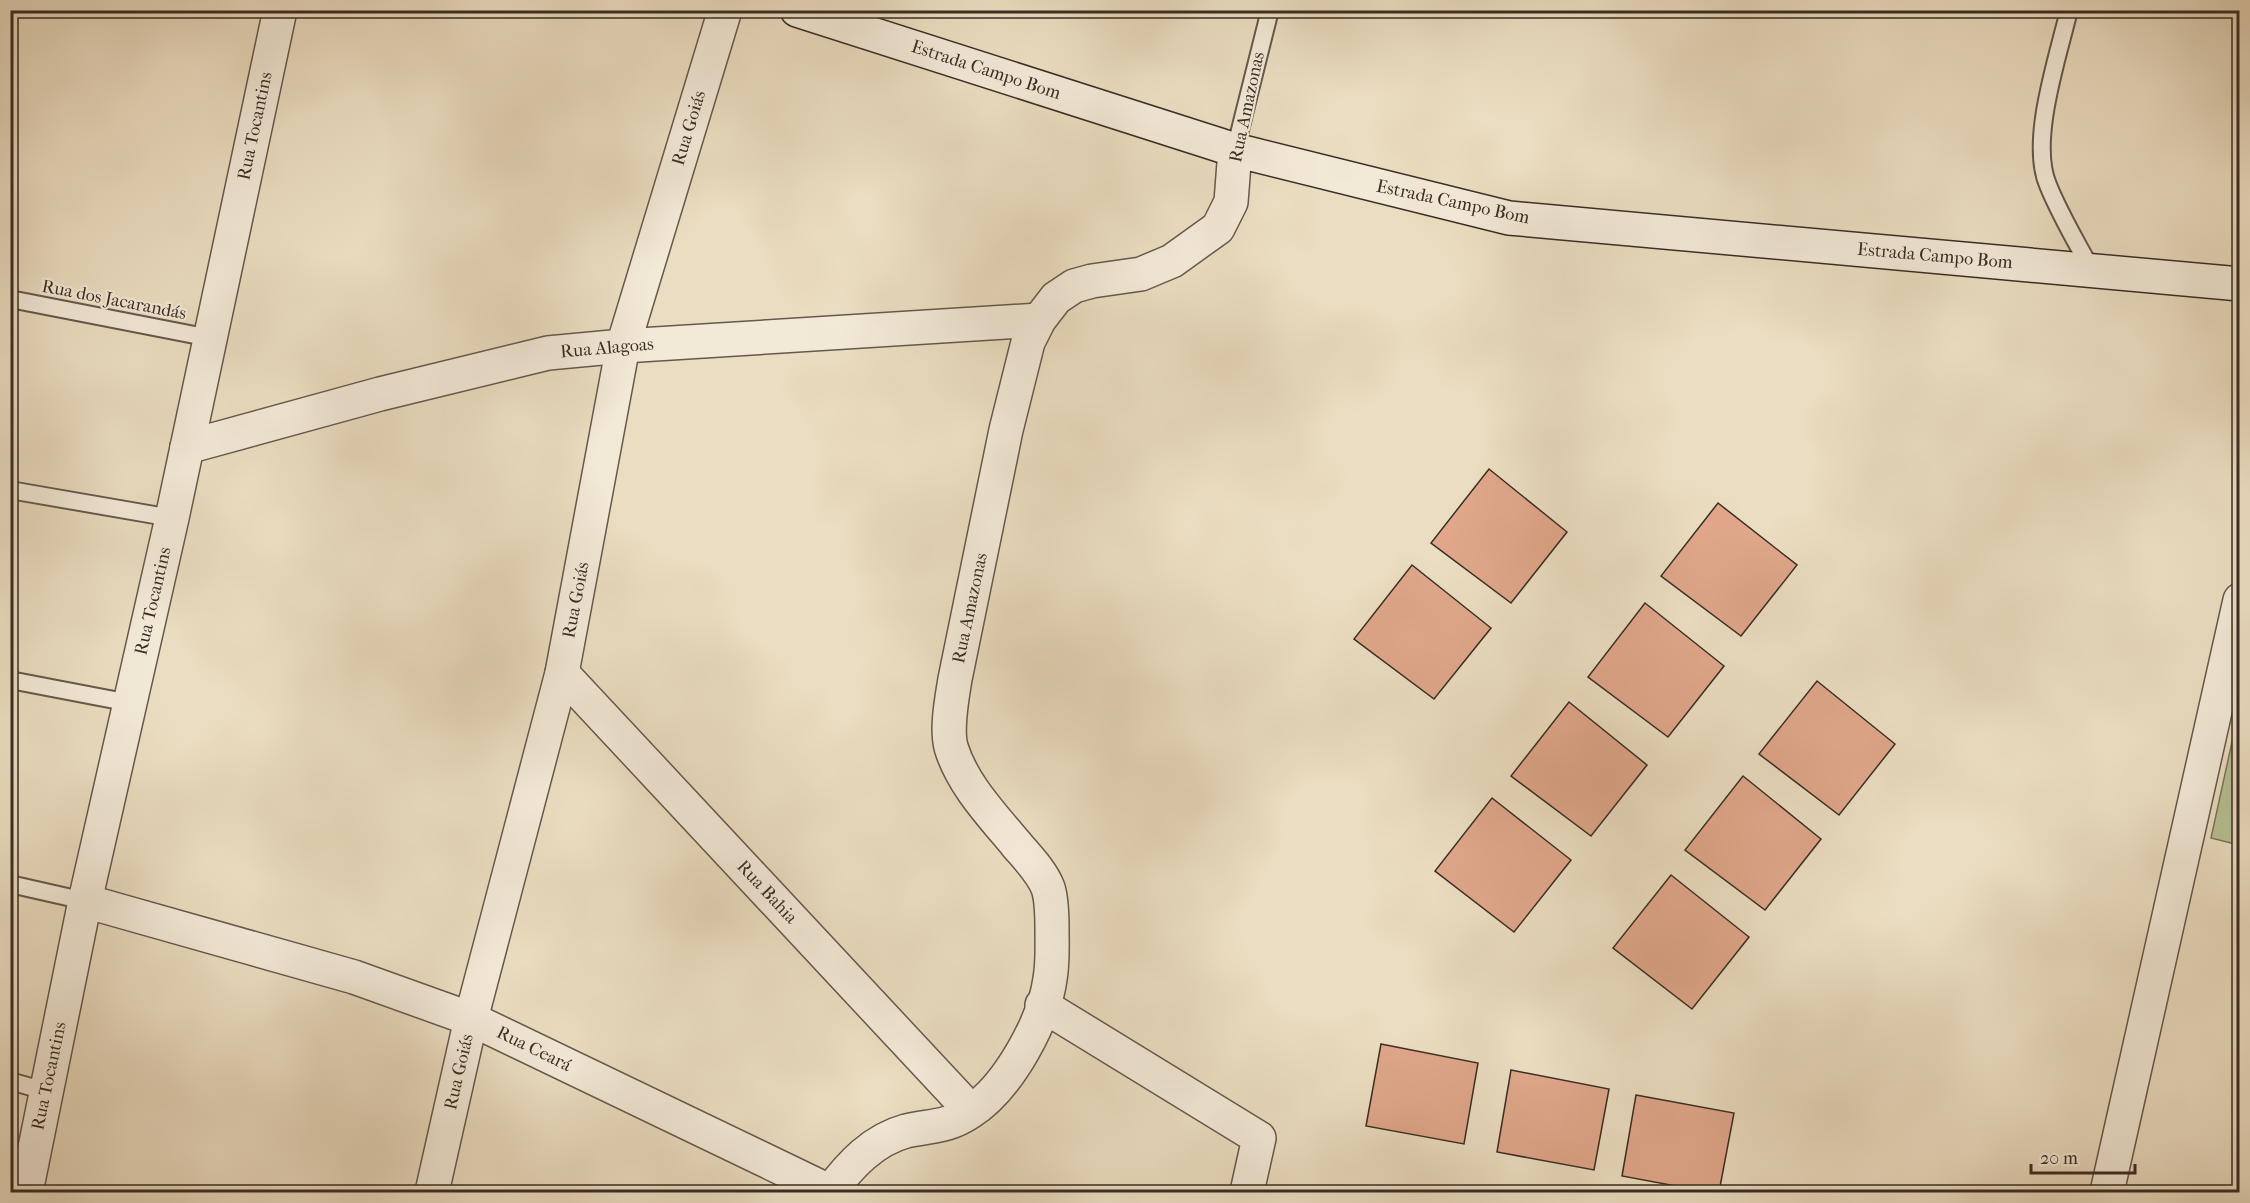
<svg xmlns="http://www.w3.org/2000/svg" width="2250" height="1203" font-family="'IM FELL French Canon',serif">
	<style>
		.green { fill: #b6c193; stroke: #78775c; stroke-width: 1.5 }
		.building { fill: #e0a78b; stroke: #3a2d25; stroke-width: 1.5 }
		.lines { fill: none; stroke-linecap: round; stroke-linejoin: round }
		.lane-casing { stroke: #66594c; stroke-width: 20 }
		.street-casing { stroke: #66594c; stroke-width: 36 }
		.secondary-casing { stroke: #3a2d25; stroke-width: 36 }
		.lane { stroke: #f2e9d7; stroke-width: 16 }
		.street { stroke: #f2e9d7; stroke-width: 33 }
		.secondary { stroke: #f2e9d7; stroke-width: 33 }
		.labels { text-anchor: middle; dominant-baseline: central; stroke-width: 4.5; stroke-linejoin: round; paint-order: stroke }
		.street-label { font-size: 18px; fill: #3a2d25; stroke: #f2e9d7 }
	</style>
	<rect width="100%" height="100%" fill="#ebddc1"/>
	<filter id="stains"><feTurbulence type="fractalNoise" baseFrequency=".00333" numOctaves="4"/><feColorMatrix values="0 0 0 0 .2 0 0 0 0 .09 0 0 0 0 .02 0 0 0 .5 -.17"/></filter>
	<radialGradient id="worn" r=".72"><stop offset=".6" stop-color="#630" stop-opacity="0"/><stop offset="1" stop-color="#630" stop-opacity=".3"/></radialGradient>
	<path class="green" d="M2239 710V845L2211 838Z"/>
	<g class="building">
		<path d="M1489 469 1567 532 1511 603 1431 543Z"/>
		<path d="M1718 503 1797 565 1741 636 1661 576Z"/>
		<path d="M1412 565 1491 628 1434 699 1354 639Z"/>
		<path d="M1645 603 1724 666 1668 737 1588 677Z"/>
		<path d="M1817 681 1895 744 1839 815 1759 754Z"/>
		<path d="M1569 702 1647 765 1591 836 1511 776Z"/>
		<path d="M1743 776 1821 839 1765 910 1685 850Z"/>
		<path d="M1492 798 1571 860 1514 932 1435 871Z"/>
		<path d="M1671 875 1749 937 1692 1009 1613 948Z"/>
		<path d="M1381 1044 1478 1063 1464 1144 1366 1126Z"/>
		<path d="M1511 1070 1609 1089 1594 1170 1497 1152Z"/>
		<path d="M1636 1095 1734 1113 1719 1192H1708L1622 1176Z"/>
	</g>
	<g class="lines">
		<g class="lane-casing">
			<g id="lane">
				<path d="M2069 10C2058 57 2029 141 2048 185 2060 215 2077 243 2092 271"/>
				<path d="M1235 150 1270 10"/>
				<path d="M10 299 210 338"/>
				<path d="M10 490 172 518"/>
				<path d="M10 680 130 703"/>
				<path d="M10 884 85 901"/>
				<path d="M10 1081 45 1091"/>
			</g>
		</g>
		<g class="street-casing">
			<g id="street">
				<path d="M187 447 380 394 548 353 623 346 1039 320"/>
				<path d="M562 673 971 1111"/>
				<path d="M85 901 354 977 471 1019 831 1192"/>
				<path d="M1042 1005 1259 1138 1247 1192"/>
				<path d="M26 1192 85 901 172 518 280 10"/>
				<path d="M432 1192 471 1019 562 673 623 346 725 10"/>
				<path d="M830 1192C850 1165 873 1140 906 1131 932 1125 946 1128 970 1112 1008 1088 1044 1022 1050 979 1053 962 1052 945 1052 929 1052 916 1052 900 1048 888 1042 872 1027 857 1016 844 992 815 962 784 951 747 946 728 952 698 955 679L1006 430 1028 342 1039 320 1056 298 1074 286 1092 281 1141 274 1172 261 1218 228 1231 202 1235 150"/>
				<path d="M2107 1192 2240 600"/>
			</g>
		</g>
		<g class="secondary-casing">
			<path id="secondary" d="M797 10 1235 150 1509 218 2240 284"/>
		</g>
		<use href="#lane" class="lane"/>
		<use href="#street" class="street"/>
		<use href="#secondary" class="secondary"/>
	</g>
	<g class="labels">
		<g class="street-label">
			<text transform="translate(986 70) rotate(18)">Estrada Campo Bom</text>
			<text transform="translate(1247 107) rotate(-78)">Rua Amazonas</text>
			<text transform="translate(255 126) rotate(-78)">Rua Tocantins</text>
			<text transform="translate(689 128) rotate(-73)">Rua Goiás</text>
			<text transform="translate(1453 202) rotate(12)">Estrada Campo Bom</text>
			<text transform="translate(1935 256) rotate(5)">Estrada Campo Bom</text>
			<text transform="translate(114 300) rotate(11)">Rua dos Jacarandás</text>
			<text transform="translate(607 348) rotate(-5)">Rua Alagoas</text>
			<text transform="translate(576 600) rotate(-79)">Rua Goiás</text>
			<text transform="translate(153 601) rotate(-77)">Rua Tocantins</text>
			<text transform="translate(970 608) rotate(-78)">Rua Amazonas</text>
			<text transform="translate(767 892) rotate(47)">Rua Bahia</text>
			<text transform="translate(534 1049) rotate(26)">Rua Ceará</text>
			<text transform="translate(459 1072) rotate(-77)">Rua Goiás</text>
			<text transform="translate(49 1076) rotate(-78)">Rua Tocantins</text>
		</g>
	</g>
	<rect width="2250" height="1203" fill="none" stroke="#ebddc1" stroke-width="36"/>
	<rect x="12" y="12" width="2226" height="1179" fill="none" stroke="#3a2d25" stroke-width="3"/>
	<rect x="18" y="18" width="2214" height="1167" fill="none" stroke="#3a2d25" stroke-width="1.5"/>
	<path d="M2031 1164v9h104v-9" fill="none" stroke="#3a2d25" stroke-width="3"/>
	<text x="2040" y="1164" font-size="18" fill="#3a2d25" stroke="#f2e9d7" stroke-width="4.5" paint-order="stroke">20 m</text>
	<rect width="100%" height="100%" filter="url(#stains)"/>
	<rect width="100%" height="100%" fill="url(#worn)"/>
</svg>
